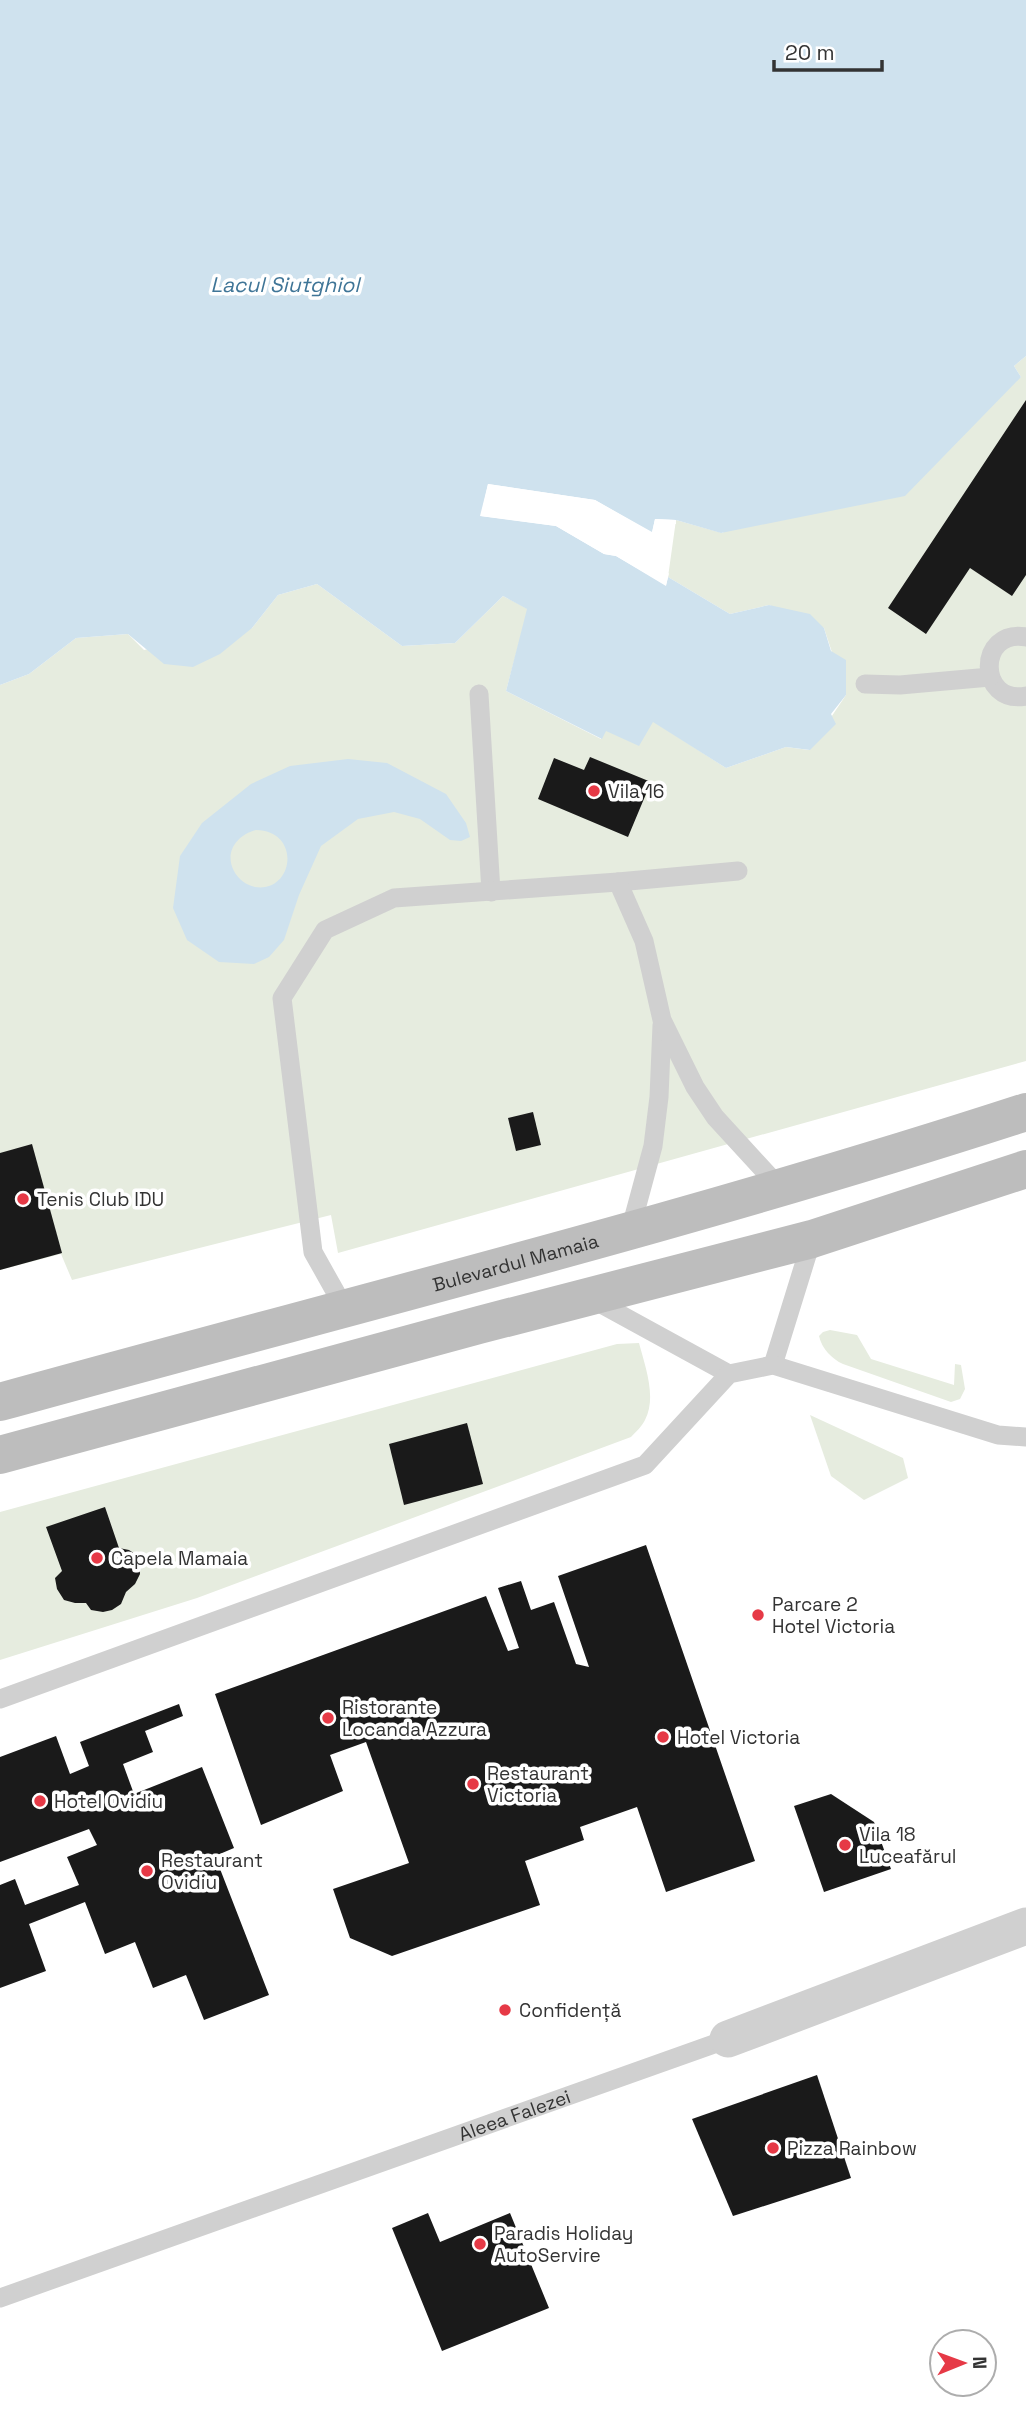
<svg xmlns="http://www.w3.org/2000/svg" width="1026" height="2426" font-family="'Space Grotesk',sans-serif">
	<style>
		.green { fill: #e6ecdf }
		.water { fill: #cfe2ee; fill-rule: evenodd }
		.pier { fill: #fff }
		.building { fill: #1a1a1a }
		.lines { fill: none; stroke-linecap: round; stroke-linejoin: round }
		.lane { stroke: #d0d0d0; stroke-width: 19 }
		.street { stroke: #d0d0d0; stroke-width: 37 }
		.secondary { stroke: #bdbdbd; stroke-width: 38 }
		.poi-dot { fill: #e63946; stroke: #fff; stroke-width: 2.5 }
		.labels { text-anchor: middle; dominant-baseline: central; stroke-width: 7; stroke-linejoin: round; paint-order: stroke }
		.poi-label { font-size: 19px; fill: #333; stroke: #fff; text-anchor: start }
		.street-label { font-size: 19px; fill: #333; stroke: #fff }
		.water-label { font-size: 21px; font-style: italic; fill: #3f7597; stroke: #fff }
	</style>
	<rect width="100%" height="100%" fill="#fff"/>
	<g class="green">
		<path d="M1026 356V1061L338 1253 331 1215 72 1280 61 1254 0 1270V685L29 674 76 638 128 634 144 650 252 628 278 595 317 584 402 646 455 643 503 596 528 609 506 691 601 739 605 730 653 721 726 768 786 747 809 750 846 695 824 628 769 605 730 614 668 577 676 520 722 533 1021 377 1014 366Z"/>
		<path d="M830 1330 857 1335 871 1359 954 1385 955 1364 961 1365 965 1389 960 1399 951 1402 843 1364C832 1359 822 1349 819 1336L823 1332Z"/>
		<path d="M639 1343C645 1366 657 1397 645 1420 642 1426 636 1432 631 1437L197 1598 0 1660V1512L617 1344Z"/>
		<path d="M810 1415 903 1458 908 1478 864 1500 831 1476Z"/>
	</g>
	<g class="water">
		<path d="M0 0H1026V356L1014 366 1021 377 905 496 721 533 676 520 655 519 652 533 595 500 488 484 481 516 556 526 604 554 616 556 666 585 668 577 730 614 769 605 810 614 824 628 831 651 846 660V695L831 714 836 724 810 750 786 747 726 768 653 722 639 746 606 731 602 739 506 691 527 609 503 596 455 643 402 646 317 584 278 595 252 628 220 654 193 667 164 664 128 634 76 638 29 674 0 685Z"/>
		<path d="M348 759 387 763 446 794 466 823 470 837 461 841 450 840 420 819 394 812 358 819 321 846 299 895 284 940 269 957 254 964 219 962 187 940 173 908 180 856 202 823 251 784 290 766ZM256 830C302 831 294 893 255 887 246 885 238 879 234 871 224 852 237 835 256 830Z"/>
	</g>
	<path class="pier" d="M488 484 595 500 652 532 655 519 676 520V524L657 522 656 534 652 536 594 503 491 488 485 513 557 523 605 551 618 553 664 580 665 575 669 573 666 586 616 556 604 554 556 526 480 516Z"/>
	<g class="building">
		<path d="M1026 400V575L1012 596 970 568 926 634 888 608Z"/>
		<path d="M590 757 651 782 628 837 538 799 554 758 584 770Z"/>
		<path d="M533 1112 541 1145 516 1151 508 1118Z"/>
		<path d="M32 1144 62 1253 0 1270V1153Z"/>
		<path d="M467 1423 483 1484 404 1505 389 1444Z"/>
		<path d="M105 1507 119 1548 129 1550 135 1554 139 1562 140 1574 135 1584 126 1592 121 1604 112 1610 103 1612 91 1610 86 1603H75L64 1600 57 1589 55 1578 62 1571 46 1527Z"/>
		<path d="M646 1545 755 1861 666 1892 637 1807 580 1827 584 1840 525 1861 540 1905 392 1956 350 1938 333 1889 409 1863 366 1742 330 1755 343 1791 261 1825 215 1694 486 1596 508 1651 519 1648 498 1588 521 1581 531 1610 554 1602 576 1664 589 1667 558 1576Z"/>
		<path d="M179 1704 183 1716 145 1731 153 1752 123 1764 134 1794 202 1767 234 1848 215 1856 269 1995 204 2020 186 1975 153 1988 135 1942 105 1954 85 1902 29 1924 46 1971 0 1988V1885L15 1879 25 1905 79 1885 67 1857 97 1845 89 1829 0 1862V1757L56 1736 70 1774 89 1766 80 1742Z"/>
		<path d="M831 1794 874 1822 891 1869 824 1892 794 1806Z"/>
		<path d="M817 2075 851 2178 733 2216 692 2119Z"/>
		<path d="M428 2213 440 2242 510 2213 549 2308 442 2351 392 2228Z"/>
	</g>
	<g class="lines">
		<g class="lane">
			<path d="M1026 637C977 628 977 705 1026 696"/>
			<path d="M865 684 900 685 990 677"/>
			<path d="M479 694 491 892"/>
			<path d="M618 882 738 871"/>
			<path d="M630 1231 653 1146 659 1097 662 1025"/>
			<path d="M592 1299 729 1374"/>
			<path d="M345 1309 313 1252 282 998 325 930 394 898 618 882 644 941 662 1020 695 1087 715 1117 781 1189"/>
			<path d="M773 1365 812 1239"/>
			<path d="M0 1699 645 1465 729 1374 773 1365 998 1435 1026 1437"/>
			<path id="s1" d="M0 2298 728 2039"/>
		</g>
		<path class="street" d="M728 2039 1026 1926"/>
		<g class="secondary">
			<path id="s2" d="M0 1402C343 1307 688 1222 1026 1112"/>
			<path d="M0 1455 479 1325 812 1239 1026 1169"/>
		</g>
	</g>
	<g class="poi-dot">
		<circle cx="594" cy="791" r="7"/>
		<circle cx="23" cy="1199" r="7"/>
		<circle cx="97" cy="1558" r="7"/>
		<circle cx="758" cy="1615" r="7"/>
		<circle cx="328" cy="1718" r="7"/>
		<circle cx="663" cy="1737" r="7"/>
		<circle cx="473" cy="1784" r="7"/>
		<circle cx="40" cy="1801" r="7"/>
		<circle cx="845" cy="1845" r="7"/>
		<circle cx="147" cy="1871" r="7"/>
		<circle cx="505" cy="2010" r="7"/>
		<circle cx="773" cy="2148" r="7"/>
		<circle cx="480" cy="2244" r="7"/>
	</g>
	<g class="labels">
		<g class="poi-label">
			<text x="608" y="791">Vila 16</text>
			<text x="37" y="1199">Tenis Club IDU</text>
			<text x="111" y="1558">Capela Mamaia</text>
			<text x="772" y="1604">Parcare 2<tspan x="772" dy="22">Hotel Victoria</tspan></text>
			<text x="342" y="1707">Ristorante<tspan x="342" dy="22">Locanda Azzura</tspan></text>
			<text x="677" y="1737">Hotel Victoria</text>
			<text x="487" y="1773">Restaurant<tspan x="487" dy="22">Victoria</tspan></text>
			<text x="54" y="1801">Hotel Ovidiu</text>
			<text x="859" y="1834">Vila 18<tspan x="859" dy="22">Luceafărul</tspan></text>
			<text x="161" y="1860">Restaurant<tspan x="161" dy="22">Ovidiu</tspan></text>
			<text x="519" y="2010">Confidență</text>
			<text x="787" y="2148">Pizza Rainbow</text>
			<text x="494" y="2233">Paradis Holiday<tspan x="494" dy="22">AutoServire</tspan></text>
		</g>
		<g class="street-label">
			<text stroke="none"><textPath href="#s2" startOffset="534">Bulevardul Mamaia</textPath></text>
			<text stroke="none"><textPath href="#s1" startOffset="546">Aleea Falezei</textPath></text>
		</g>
		<g class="water-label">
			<text x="285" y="284">Lacul Siutghiol</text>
		</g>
	</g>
	<g transform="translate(963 2363) rotate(89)"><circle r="33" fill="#ffffff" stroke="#adadad" stroke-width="2"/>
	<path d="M0-5L12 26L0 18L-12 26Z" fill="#e63946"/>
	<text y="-10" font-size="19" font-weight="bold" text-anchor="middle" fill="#333333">N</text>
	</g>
	<path d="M774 60v10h108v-10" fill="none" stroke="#333333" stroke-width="3.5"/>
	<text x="785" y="60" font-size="21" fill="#333333" stroke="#ffffff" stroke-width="5" paint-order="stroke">20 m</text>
</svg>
